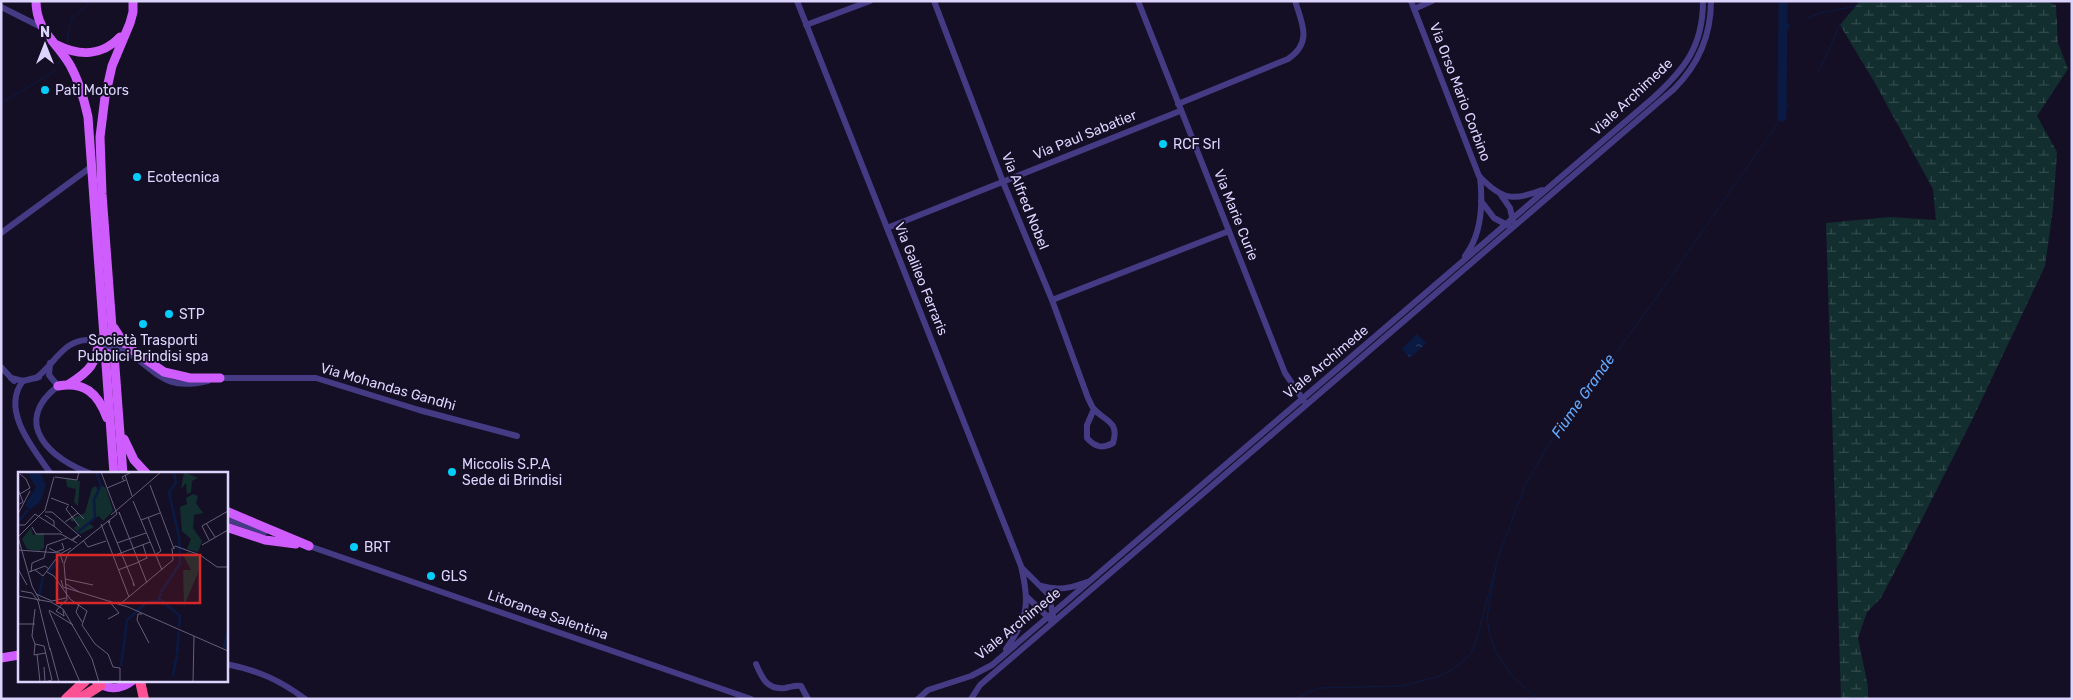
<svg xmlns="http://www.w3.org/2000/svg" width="2073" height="700" font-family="Rubik,sans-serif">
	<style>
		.wetland { fill: url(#wetland-marsh) }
		.water { fill: url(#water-ripples) }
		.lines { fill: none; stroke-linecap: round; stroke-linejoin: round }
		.stream { stroke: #0b1a43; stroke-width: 1 }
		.canal { stroke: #0b1a43; stroke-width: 5.5 }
		.river { stroke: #0b1a43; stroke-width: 9 }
		.minor { stroke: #443b84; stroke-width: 6 }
		.major { stroke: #cf5dfd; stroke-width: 9 }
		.highway { stroke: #fd5194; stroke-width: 10 }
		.minor-bridge { stroke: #443b84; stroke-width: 6 }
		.poi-dot { fill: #03cdfb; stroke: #150f25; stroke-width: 2 }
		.labels { text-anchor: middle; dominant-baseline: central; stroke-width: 4; stroke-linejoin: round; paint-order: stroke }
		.poi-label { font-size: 14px; fill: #ddd4fe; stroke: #150f25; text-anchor: start }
		.street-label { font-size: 14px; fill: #ddd4fe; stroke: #150f25 }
		.water-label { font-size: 15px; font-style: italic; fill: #63a9fd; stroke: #150f25 }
		.inset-river { fill: none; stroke: #0b1a43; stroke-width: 2.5 }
		.inset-road { fill: none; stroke: #655e7c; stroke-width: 1 }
		.view { fill: #d62828; fill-opacity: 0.15; stroke: #d62828; stroke-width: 2.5 }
		.inset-edge { fill: none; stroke: #ddd4fe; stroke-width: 2.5 }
	</style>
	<defs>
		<pattern id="wetland-marsh" width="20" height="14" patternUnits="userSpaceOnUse" patternTransform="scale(1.25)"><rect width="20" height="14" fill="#122e2f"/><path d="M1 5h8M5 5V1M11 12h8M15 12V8" fill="none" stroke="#344b4e"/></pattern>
		<pattern id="water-ripples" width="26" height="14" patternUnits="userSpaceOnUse" patternTransform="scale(1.25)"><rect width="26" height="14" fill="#0b1a43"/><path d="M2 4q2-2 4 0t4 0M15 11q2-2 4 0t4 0" fill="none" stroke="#2e3a5f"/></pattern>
	</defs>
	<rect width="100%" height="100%" fill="#150f25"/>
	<path class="wetland" d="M1860 1H2045L2056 5 2058 43 2068 69 2037 116 2057 152 2053 209 2045 266 1973 418 1922 519 1881 598 1867 612 1858 638 1868 687V699H1841L1826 223 1890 217 1936 220 1933 189 1875 83 1840 25Z"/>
	<path class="water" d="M1417 334 1426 343 1410 358 1402 349Z"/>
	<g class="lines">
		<g class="stream">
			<path d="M1807 18 1820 13 1856 6"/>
			<path d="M67 44 71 19 91 1"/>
			<path d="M1819 71 1840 25"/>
			<path d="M1 103 52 73 60 61"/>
			<path d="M1295 699 1318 688 1402 686 1440 676 1456 667 1470 655 1477 638 1495 570"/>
			<path d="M1538 699 1513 677 1497 654 1490 636 1487 617 1497 560 1526 483 1546 449 1656 298 1782 117 1789 104"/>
		</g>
		<path class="canal" d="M1784 32 1787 26"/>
		<path class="river" d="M1782 117 1783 1"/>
		<g class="minor">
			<path d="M797 1 1021 566C1030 603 1028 618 1006 649"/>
			<path d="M934 1 1003 182 1052 300 1088 398C1090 401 1091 406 1094 409 1104 421 1120 421 1113 443 1102 449 1095 447 1087 438V425L1094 409"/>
			<path d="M1138 1 1285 373 1304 401"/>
			<path d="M1411 1 1479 176C1501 199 1512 202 1542 190"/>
			<path d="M1 7 41 27"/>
			<path d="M1414 9 1432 1"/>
			<path d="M806 25 870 1"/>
			<path d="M1178 104 1288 59C1312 43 1303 25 1295 1"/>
			<path d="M1501 195 1510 208 1513 221"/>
			<path d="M1481 201 1494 218 1509 226"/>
			<path d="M887 228 1180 111"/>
			<path d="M1 233 91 167"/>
			<path d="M1465 256C1482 234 1483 203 1480 177"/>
			<path d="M1052 300 1229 231"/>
			<path d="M132 355C162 377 167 390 208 381"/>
			<path d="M50 363 49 375 58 386C10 423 51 460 92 474"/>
			<path d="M1 367 14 381"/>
			<path d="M11 378 23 381 39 377"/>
			<path d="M36 378C54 365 64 338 90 340"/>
			<path d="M217 378H316L419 410 517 436"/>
			<path d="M23 381C0 410 34 450 51 474"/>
			<path d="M226 519 265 532"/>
			<path d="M306 545 751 699"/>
			<path d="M1023 569 1049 595 1053 616"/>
			<path d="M1041 586C1058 591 1071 588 1087 582"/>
			<path d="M1027 597 1051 620"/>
			<path d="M226 664C257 670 280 680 305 699"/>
			<path d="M756 664C762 678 767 690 785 688 791 687 795 685 801 686L808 699"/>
			<path d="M918 699 928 690 971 676 992 665 1653 98C1685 69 1703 46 1703 1"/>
			<path d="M971 699 980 685 1674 89C1698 65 1711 35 1711 1"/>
		</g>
		<g class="major">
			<path d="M36 1C36 31 56 41 70 65 79 81 84 99 88 117L114 474"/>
			<path d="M57 45C79 56 102 56 120 37"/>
			<path d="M114 328 125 345 164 372 190 378H220"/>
			<path d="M69 384C90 371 96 364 99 340"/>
			<path d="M58 386C84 381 98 393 107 418"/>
			<path d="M124 439 134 460 147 474"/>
			<path d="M123 474 102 194 100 137 105 97 112 66 130 23 133 12V1"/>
			<path d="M226 511 309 546"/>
			<path d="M226 527 265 540 296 544"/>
			<path d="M1 658 19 655"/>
			<path d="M96 681C107 690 120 690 132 681"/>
		</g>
		<g class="highway">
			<path d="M140 681 144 699"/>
			<path d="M66 699 85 681"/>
			<path d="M79 699 101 685"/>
		</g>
		<path class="minor-bridge" d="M90 340 127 352"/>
	</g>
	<g class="poi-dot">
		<circle cx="45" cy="90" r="5"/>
		<circle cx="1163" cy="144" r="5"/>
		<circle cx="137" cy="177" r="5"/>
		<circle cx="169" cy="314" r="5"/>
		<circle cx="143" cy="324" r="5"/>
		<circle cx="452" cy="472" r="5"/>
		<circle cx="354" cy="547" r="5"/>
		<circle cx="431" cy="576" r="5"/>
	</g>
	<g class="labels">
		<g class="poi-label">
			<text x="55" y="90">Pati Motors</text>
			<text x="1173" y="144">RCF Srl</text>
			<text x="147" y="177">Ecotecnica</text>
			<text x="179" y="314">STP</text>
			<text x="143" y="340" text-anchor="middle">Società Trasporti<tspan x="143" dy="16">Pubblici Brindisi spa</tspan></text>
			<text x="462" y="464">Miccolis S.P.A<tspan x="462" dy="16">Sede di Brindisi</tspan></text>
			<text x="364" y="547">BRT</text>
			<text x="441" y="576">GLS</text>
		</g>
		<g class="street-label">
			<text transform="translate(1460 92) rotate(69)">Via Orso Mario Corbino</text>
			<text transform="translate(1632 97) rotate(-43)">Viale Archimede</text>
			<text transform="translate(1085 135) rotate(-22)">Via Paul Sabatier</text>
			<text transform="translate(1025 201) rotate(68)">Via Alfred Nobel</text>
			<text transform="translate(1236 215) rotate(68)">Via Marie Curie</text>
			<text transform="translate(921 279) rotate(68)">Via Galileo Ferraris</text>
			<text transform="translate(1326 362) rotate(-40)">Viale Archimede</text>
			<text transform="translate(388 387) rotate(16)">Via Mohandas Gandhi</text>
			<text transform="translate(548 615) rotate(19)">Litoranea Salentina</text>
			<text transform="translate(1018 624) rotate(-39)">Viale Archimede</text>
		</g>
		<g class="water-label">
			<text transform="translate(1583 396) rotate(-55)">Fiume Grande</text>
		</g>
	</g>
	<g transform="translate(18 472)">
		<rect width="210" height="210" fill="#150f25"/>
		<path d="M48 6 62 9 60 34 56 30 58 17 49 15ZM83 13 88 16 95 39 85 49 81 44 77 46 70 51 76 55 62 62 55 56 60 53 57 48 54 50 52 47 67 41 74 16 78 14 80 19Z" fill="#122e2f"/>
		<path d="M166 0 180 6 174 9 173 20 169 22 168 11 163 17ZM175 22 180 24 178 31 185 41 176 43 175 56 184 69 180 80 169 77 173 67 164 59 162 35 169 32 168 26ZM169 80 181 83 182 88 180 101 166 134 165 98H173L166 85Z" fill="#122e2f"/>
		<path d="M13 56 15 63 26 61V76L21 79 9 77 4 67Z" fill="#122e2f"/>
		<path d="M9 0H22L28 13 22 30 12 38 7 33 18 15Z" fill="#0b1a43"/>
		<path class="inset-river" d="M156 0 158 11 151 20 161 65 162 91M0 50 10 38M60 60 77 46 76 28 83 13 78 0M30 100 41 89M143 120 163 90M21 123 25 105M142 127 162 144 161 155M206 176 210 158M159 181 161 159M103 194 109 148 128 131 140 129 143 121M155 204 159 182"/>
		<path class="inset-road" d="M107 3 114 24M37 5 59 8 61 0M106 9 104 5 114 0M132 13 156 77V74M89 16 108 8M0 17 5 30 0 33M0 23 12 16 8 7 2 2M33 26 51 33M115 29 144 98M50 34 48 37 61 54M53 34 66 47M27 40H34L63 65M0 42 12 19M27 43 36 49V54L44 61M93 43 143 0M102 43 101 40 129 111M130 45 143 79 137 83M123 48 142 41M47 50 60 41M91 51 90 49H92L91 51 116 112V114L115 111M188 51 197 65M83 52 111 125M0 53H7L17 42 37 55M14 55 18 62H43L59 71M53 68 61 63 55 68M65 68 70 75 88 69M191 68 184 54 210 39M99 71 128 61M184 73 210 58M157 74 182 83 199 95H210M31 76 38 80 46 77 44 71M0 78 42 81M95 84 132 70M26 86 29 73 49 66M120 90 129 86 125 73M45 91 42 82 53 76M0 97 9 113M17 98 25 104 38 87M100 98 121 90M11 100 27 94 31 97M13 100 14 91 26 86M29 100 36 104 52 127 69 139 64 153 77 172 90 182 95 195 102 196V210M47 107 75 113M43 108 45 115 110 135 210 179M48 112 61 120M3 119 14 121 20 129 32 178M18 122 34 129 48 126M0 124 33 130 45 137 74 187 81 210M22 129 14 114 0 65 27 38 36 5M46 130 49 128 46 92 50 81 99 42 83 0M61 132 58 140 64 150M101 133 155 88 154 76M17 137 14 164 17 172M31 138 55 153M45 138 46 144 38 139 46 130M31 139 62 210M124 142H120L119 148 131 171M90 147 101 141 91 129M0 152H17M26 174 34 208 27 210M26 174 17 172 16 183 28 181M32 176 41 210M19 182 22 210M26 195 27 210M175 210 176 164"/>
		<path class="view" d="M39 83H182V131H39Z"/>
		<rect width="210" height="210" class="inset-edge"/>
	</g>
	<rect width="2073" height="700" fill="none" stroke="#ddd4fe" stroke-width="5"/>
	<g transform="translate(45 45)" stroke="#150f25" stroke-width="4" paint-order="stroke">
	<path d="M0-4L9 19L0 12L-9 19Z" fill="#ddd4fe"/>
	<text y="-8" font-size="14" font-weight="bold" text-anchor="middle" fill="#ddd4fe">N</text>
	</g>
</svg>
